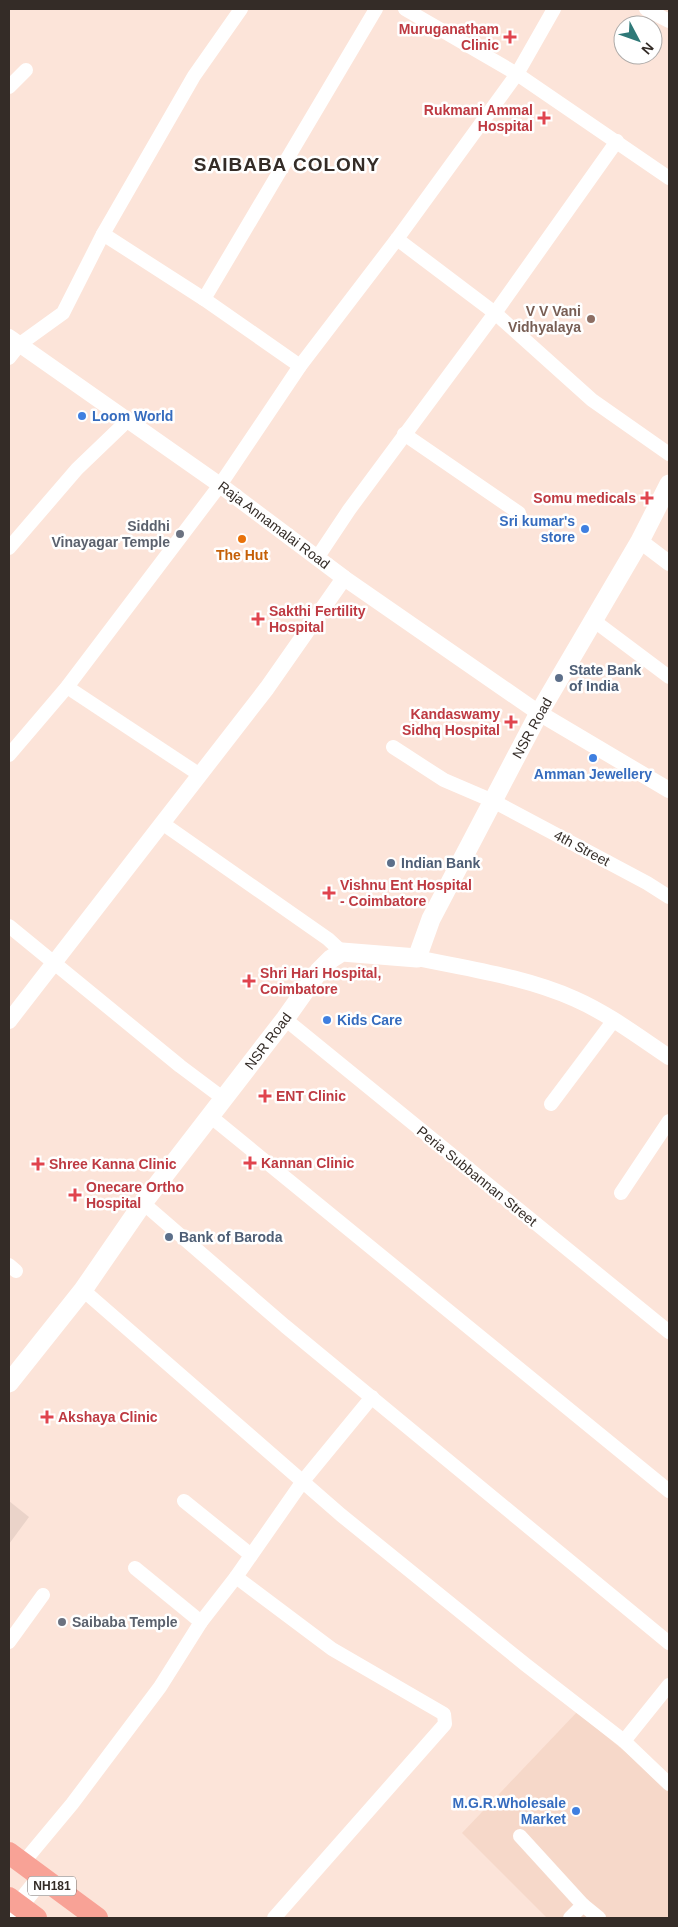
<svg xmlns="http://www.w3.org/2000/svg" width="678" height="1927" font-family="Helvetica,sans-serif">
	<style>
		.built { fill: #f6d8c9 }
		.medical { fill: #ead3c9 }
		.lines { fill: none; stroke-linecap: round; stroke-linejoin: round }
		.minor { stroke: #fff; stroke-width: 14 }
		.tertiary { stroke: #fff; stroke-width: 16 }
		.secondary { stroke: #fff; stroke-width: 19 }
		.trunk { stroke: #f8a296; stroke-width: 22 }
		.health-dot { fill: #e0444e; stroke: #fff; stroke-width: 2 }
		.education-dot { fill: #8d6e63; stroke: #fff; stroke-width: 2 }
		.shop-dot { fill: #3f7fe0; stroke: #fff; stroke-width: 2 }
		.worship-dot { fill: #6b7280; stroke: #fff; stroke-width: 2 }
		.food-dot { fill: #e8710a; stroke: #fff; stroke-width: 2 }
		.service-dot { fill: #5c6f8a; stroke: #fff; stroke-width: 2 }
		.labels { text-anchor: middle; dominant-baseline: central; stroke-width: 5; stroke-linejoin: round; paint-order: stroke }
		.shield { fill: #fff; stroke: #716b68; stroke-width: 1 }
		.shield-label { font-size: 12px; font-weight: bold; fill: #342c27 }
		.health-label { font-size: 14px; font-weight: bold; fill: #be3a42; stroke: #fff; text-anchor: start }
		.education-label { font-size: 14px; font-weight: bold; fill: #785e54; stroke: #fff; text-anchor: end }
		.shop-label { font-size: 14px; font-weight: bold; fill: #366cbe; stroke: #fff; text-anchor: start }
		.street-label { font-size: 14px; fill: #342c27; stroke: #fff }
		.worship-label { font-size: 14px; font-weight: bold; fill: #5b616d; stroke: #fff; text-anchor: end }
		.food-label { font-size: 14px; font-weight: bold; fill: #c56008; stroke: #fff }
		.service-label { font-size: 14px; font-weight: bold; fill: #4e5e75; stroke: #fff; text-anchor: start }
		.district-label { font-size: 19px; font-weight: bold; letter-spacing: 1px; fill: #342c27; stroke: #fff }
	</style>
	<rect width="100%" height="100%" fill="#fce4d9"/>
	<path class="built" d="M577 1712 669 1788V1918H547L462 1833Z"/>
	<path class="medical" d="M9 1501 29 1517 9 1544Z"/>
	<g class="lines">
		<g class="minor">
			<path d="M405 9 517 74 669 178"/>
			<path d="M646 9 669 21"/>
			<path d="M9 87 26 70"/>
			<path d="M103 234 204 299 376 9"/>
			<path d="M397 239 495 313 592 400 669 454"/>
			<path d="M204 299 300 366"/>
			<path d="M9 358 20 344 63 313 103 234 194 76 241 9"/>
			<path d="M404 434 519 513"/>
			<path d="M9 548 77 469 127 421"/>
			<path d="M317 558 349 510 495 313 617 141"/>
			<path d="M593 620 669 677"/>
			<path d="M67 687 200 775"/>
			<path d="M393 747 444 780 493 801 647 883 669 897"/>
			<path d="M9 755 67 687 220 485 300 366 397 239 517 74 554 9"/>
			<path d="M162 823 328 939 342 952"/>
			<path d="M9 926 180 1066 224 1099"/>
			<path d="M285 1019 669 1332"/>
			<path d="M551 1104 614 1020"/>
			<path d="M210 1116 669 1491"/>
			<path d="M621 1193 669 1121"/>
			<path d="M143 1203 285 1326 669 1643"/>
			<path d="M9 1265 16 1271"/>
			<path d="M83 1290 341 1515 526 1665 624 1741 669 1784"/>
			<path d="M184 1501 251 1555"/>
			<path d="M135 1568 201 1622"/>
			<path d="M236 1577 332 1649 444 1714 445 1724 274 1918"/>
			<path d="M9 1642 43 1595"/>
			<path d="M624 1741 669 1685"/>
			<path d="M520 1836 583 1905 570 1918"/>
			<path d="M22 1864 72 1804 160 1687 201 1622 236 1577 303 1481 372 1397"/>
			<path d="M583 1905 599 1918"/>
		</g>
		<g class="tertiary">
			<path d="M9 337 220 485 344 578 539 713 669 790"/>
			<path d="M640 541 669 563"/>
			<path d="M417 958C469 969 526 977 575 999 609 1014 639 1037 669 1057"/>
			<path d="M9 1021 267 688 344 578"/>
		</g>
		<g class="secondary">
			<path d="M9 1383 83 1290 143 1203 285 1019 319 971 331 959 342 952 417 958 431 919 539 713 640 541 669 484"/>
			<path d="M9 1918 41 1878"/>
		</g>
		<g class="trunk">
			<path d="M9 1853 97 1918"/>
			<path d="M9 1898 36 1918"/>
		</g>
	</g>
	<g class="health-dot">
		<path d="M507.5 29.5h5v5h5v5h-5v5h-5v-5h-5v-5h5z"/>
		<path d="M541.5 110.5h5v5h5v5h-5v5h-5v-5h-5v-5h5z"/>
		<path d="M644.5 490.5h5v5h5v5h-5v5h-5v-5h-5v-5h5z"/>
		<path d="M255.5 611.5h5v5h5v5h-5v5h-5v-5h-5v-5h5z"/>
		<path d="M508.5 714.5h5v5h5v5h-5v5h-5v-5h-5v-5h5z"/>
		<path d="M326.5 885.5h5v5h5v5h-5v5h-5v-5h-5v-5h5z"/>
		<path d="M246.5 973.5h5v5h5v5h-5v5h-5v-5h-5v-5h5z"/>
		<path d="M262.5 1088.5h5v5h5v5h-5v5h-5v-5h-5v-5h5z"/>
		<path d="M247.5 1155.5h5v5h5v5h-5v5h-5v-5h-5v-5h5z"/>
		<path d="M35.5 1156.5h5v5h5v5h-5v5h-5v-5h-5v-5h5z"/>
		<path d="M72.5 1187.5h5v5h5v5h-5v5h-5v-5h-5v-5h5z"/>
		<path d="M44.5 1409.5h5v5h5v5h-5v5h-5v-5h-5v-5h5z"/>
	</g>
	<circle class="education-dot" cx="591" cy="319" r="5"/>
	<g class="shop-dot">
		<circle cx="82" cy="416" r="5"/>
		<circle cx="585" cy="529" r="5"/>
		<circle cx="593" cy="758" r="5"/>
		<circle cx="327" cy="1020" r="5"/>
		<circle cx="576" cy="1811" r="5"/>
	</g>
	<g class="worship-dot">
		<circle cx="180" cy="534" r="5"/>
		<circle cx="62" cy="1622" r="5"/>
	</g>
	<circle class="food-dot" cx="242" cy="539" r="5"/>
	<g class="service-dot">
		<circle cx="559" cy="678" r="5"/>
		<circle cx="391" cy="863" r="5"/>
		<circle cx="169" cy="1237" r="5"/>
	</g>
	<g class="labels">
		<rect class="shield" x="28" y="1876.5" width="48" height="19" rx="4"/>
		<g class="shield-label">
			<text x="52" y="1886">NH181</text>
		</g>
		<g class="health-label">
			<text x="499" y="29" text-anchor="end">Muruganatham<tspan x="499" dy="16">Clinic</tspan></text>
			<text x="533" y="110" text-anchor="end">Rukmani Ammal<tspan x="533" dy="16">Hospital</tspan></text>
			<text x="636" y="498" text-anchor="end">Somu medicals</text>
			<text x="269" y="611">Sakthi Fertility<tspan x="269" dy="16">Hospital</tspan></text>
			<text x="500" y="714" text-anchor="end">Kandaswamy<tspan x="500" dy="16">Sidhq Hospital</tspan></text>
			<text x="340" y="885">Vishnu Ent Hospital<tspan x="340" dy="16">- Coimbatore</tspan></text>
			<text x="260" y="973">Shri Hari Hospital,<tspan x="260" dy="16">Coimbatore</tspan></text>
			<text x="276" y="1096">ENT Clinic</text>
			<text x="261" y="1163">Kannan Clinic</text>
			<text x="49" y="1164">Shree Kanna Clinic</text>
			<text x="86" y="1187">Onecare Ortho<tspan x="86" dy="16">Hospital</tspan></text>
			<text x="58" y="1417">Akshaya Clinic</text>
		</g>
		<g class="education-label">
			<text x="581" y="311">V V Vani<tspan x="581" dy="16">Vidhyalaya</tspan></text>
		</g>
		<g class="shop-label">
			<text x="92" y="416">Loom World</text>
			<text x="575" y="521" text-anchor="end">Sri kumar's<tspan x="575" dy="16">store</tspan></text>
			<text x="593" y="774" text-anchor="middle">Amman Jewellery</text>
			<text x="337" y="1020">Kids Care</text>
			<text x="566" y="1803" text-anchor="end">M.G.R.Wholesale<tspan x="566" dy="16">Market</tspan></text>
		</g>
		<g class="street-label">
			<text transform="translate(274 525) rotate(37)">Raja Annamalai Road</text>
			<text transform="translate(532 728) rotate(-61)">NSR Road</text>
			<text transform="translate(582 848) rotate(28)">4th Street</text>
			<text transform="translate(268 1041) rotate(-53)">NSR Road</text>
			<text transform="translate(477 1176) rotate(39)">Peria Subbannan Street</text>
		</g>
		<g class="worship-label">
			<text x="170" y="526">Siddhi<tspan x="170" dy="16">Vinayagar Temple</tspan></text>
			<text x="72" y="1622" text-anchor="start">Saibaba Temple</text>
		</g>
		<g class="food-label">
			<text x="242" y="555">The Hut</text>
		</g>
		<g class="service-label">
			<text x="569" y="670">State Bank<tspan x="569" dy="16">of India</tspan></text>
			<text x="401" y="863">Indian Bank</text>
			<text x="179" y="1237">Bank of Baroda</text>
		</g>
		<g class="district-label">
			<text x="287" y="164">SAIBABA COLONY</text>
		</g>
	</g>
	<rect width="678" height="1927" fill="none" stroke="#342c27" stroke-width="20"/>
	<g transform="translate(638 40) rotate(131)"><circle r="24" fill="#ffffff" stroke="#aeaba9"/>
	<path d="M0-4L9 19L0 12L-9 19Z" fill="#2f7978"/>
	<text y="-8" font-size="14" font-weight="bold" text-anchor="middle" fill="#342c27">N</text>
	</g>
</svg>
